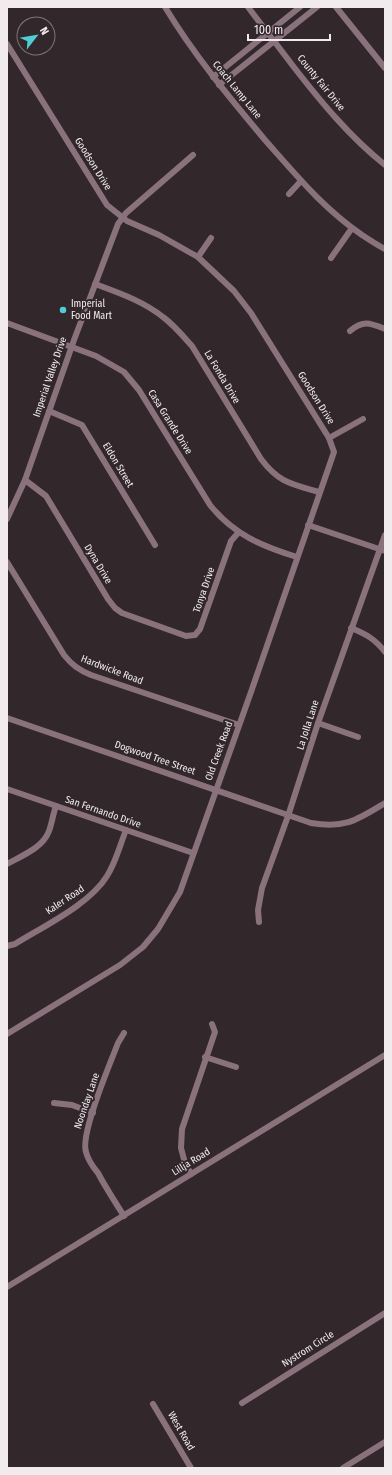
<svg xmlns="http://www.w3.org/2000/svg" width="392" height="1475" font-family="'Fira Sans Condensed',sans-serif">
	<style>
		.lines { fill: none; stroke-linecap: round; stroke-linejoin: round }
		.minor { stroke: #89727c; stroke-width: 6 }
		.poi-dot { fill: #51ccd5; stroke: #32272b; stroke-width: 1.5 }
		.labels { text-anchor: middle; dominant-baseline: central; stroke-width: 4; stroke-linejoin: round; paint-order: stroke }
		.street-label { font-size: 10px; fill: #f2ebee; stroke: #32272b }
		.poi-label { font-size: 10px; fill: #f2ebee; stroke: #32272b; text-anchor: start }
	</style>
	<rect width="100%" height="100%" fill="#32272b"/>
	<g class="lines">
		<g class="minor">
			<path d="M165 7C194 55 229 97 265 140 297 176 322 207 362 235 370 240 377 245 385 249"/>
			<path d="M248 7C263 27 278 46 293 66 321 102 349 136 385 165"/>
			<path d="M336 7 385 68"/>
			<path d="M7 44 107 205 127 221 159 235 198 257 234 291 251 313 329 438 334 452 251 692 180 892 158 929 143 947 120 965 7 1034"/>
			<path d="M213 77 300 7"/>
			<path d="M219 85 317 7"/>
			<path d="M289 194 301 181"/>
			<path d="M198 257 211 238"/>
			<path d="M331 258 352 228"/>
			<path d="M95 284C119 293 143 301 163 317 174 325 183 336 192 346L261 459C279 483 292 484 319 492"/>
			<path d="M7 323 96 356 124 372 139 390 210 505C234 535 262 546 297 557"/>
			<path d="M350 331C363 320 370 323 385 329"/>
			<path d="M49 411 82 425 155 545"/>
			<path d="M329 438 363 419"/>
			<path d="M25 480 46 496 108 599 115 608 122 613 186 636 195 635 200 629 231 541 238 533"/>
			<path d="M7 519 25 480 74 340 118 224 126 213 193 155"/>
			<path d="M308 525 385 551"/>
			<path d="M7 562 64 655C72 665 79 670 91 675L239 725"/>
			<path d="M351 628C366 634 375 639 385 652"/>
			<path d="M7 718 311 823C345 829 357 820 385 803"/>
			<path d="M318 723 358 737"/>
			<path d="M7 789 193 853"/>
			<path d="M7 864C21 856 43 848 49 831 52 823 53 814 56 806"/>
			<path d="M259 922 258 910 262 888 288 816 318 723 385 535"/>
			<path d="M7 946 15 944C44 926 90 904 107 876 116 862 120 845 126 830"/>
			<path d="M205 1057 236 1067"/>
			<path d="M54 1103 72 1105 93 1113"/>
			<path d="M191 1174 185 1163 181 1148 182 1129 215 1032 212 1024"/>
			<path d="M124 1216C115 1202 106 1188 98 1173 93 1167 88 1160 86 1152 80 1134 110 1064 118 1043L124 1033"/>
			<path d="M7 1287 385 1055"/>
			<path d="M242 1403 385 1313"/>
			<path d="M153 1404 191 1468"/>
			<path d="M343 1468 385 1442"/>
		</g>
	</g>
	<circle class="poi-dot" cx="63" cy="310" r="4"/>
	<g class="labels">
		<g class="street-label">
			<text transform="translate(321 83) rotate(51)">County Fair Drive</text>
			<text transform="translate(237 90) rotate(51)">Coach Lamp Lane</text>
			<text transform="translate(93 164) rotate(58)">Goodson Drive</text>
			<text transform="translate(50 377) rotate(-71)">Imperial Valley Drive</text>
			<text transform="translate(222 377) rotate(59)">La Fonda Drive</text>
			<text transform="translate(316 398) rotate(58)">Goodson Drive</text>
			<text transform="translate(170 422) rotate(58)">Casa Grande Drive</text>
			<text transform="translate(118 465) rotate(59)">Eldon Street</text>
			<text transform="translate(98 564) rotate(59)">Dyna Drive</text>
			<text transform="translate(204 590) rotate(-71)">Tonya Drive</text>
			<text transform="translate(112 670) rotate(21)">Hardwicke Road</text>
			<text transform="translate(308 725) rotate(-72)">La Jolla Lane</text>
			<text transform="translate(219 751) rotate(-70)">Old Creek Road</text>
			<text transform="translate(155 758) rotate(19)">Dogwood Tree Street</text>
			<text transform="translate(103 812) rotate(19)">San Fernando Drive</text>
			<text transform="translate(65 900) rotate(-34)">Kaler Road</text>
			<text transform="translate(87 1101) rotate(-71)">Noonday Lane</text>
			<text transform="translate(191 1162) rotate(-32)">Lillja Road</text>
			<text transform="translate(308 1349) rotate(-32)">Nystrom Circle</text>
			<text transform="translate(181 1431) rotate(60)">West Road</text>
		</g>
		<g class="poi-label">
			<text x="71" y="304">Imperial<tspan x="71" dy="12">Food Mart</tspan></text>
		</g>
	</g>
	<rect width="392" height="1475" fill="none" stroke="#f2ebee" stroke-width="16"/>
	<g transform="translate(36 36) rotate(59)"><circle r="19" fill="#32272b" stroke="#7f7579"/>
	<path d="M0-3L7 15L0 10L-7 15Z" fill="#51ccd5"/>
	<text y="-6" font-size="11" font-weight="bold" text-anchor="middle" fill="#f2ebee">N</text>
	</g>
	<path d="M248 34v6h82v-6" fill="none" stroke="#f2ebee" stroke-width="2"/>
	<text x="254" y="34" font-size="12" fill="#f2ebee" stroke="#32272b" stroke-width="3" paint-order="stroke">100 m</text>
</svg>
